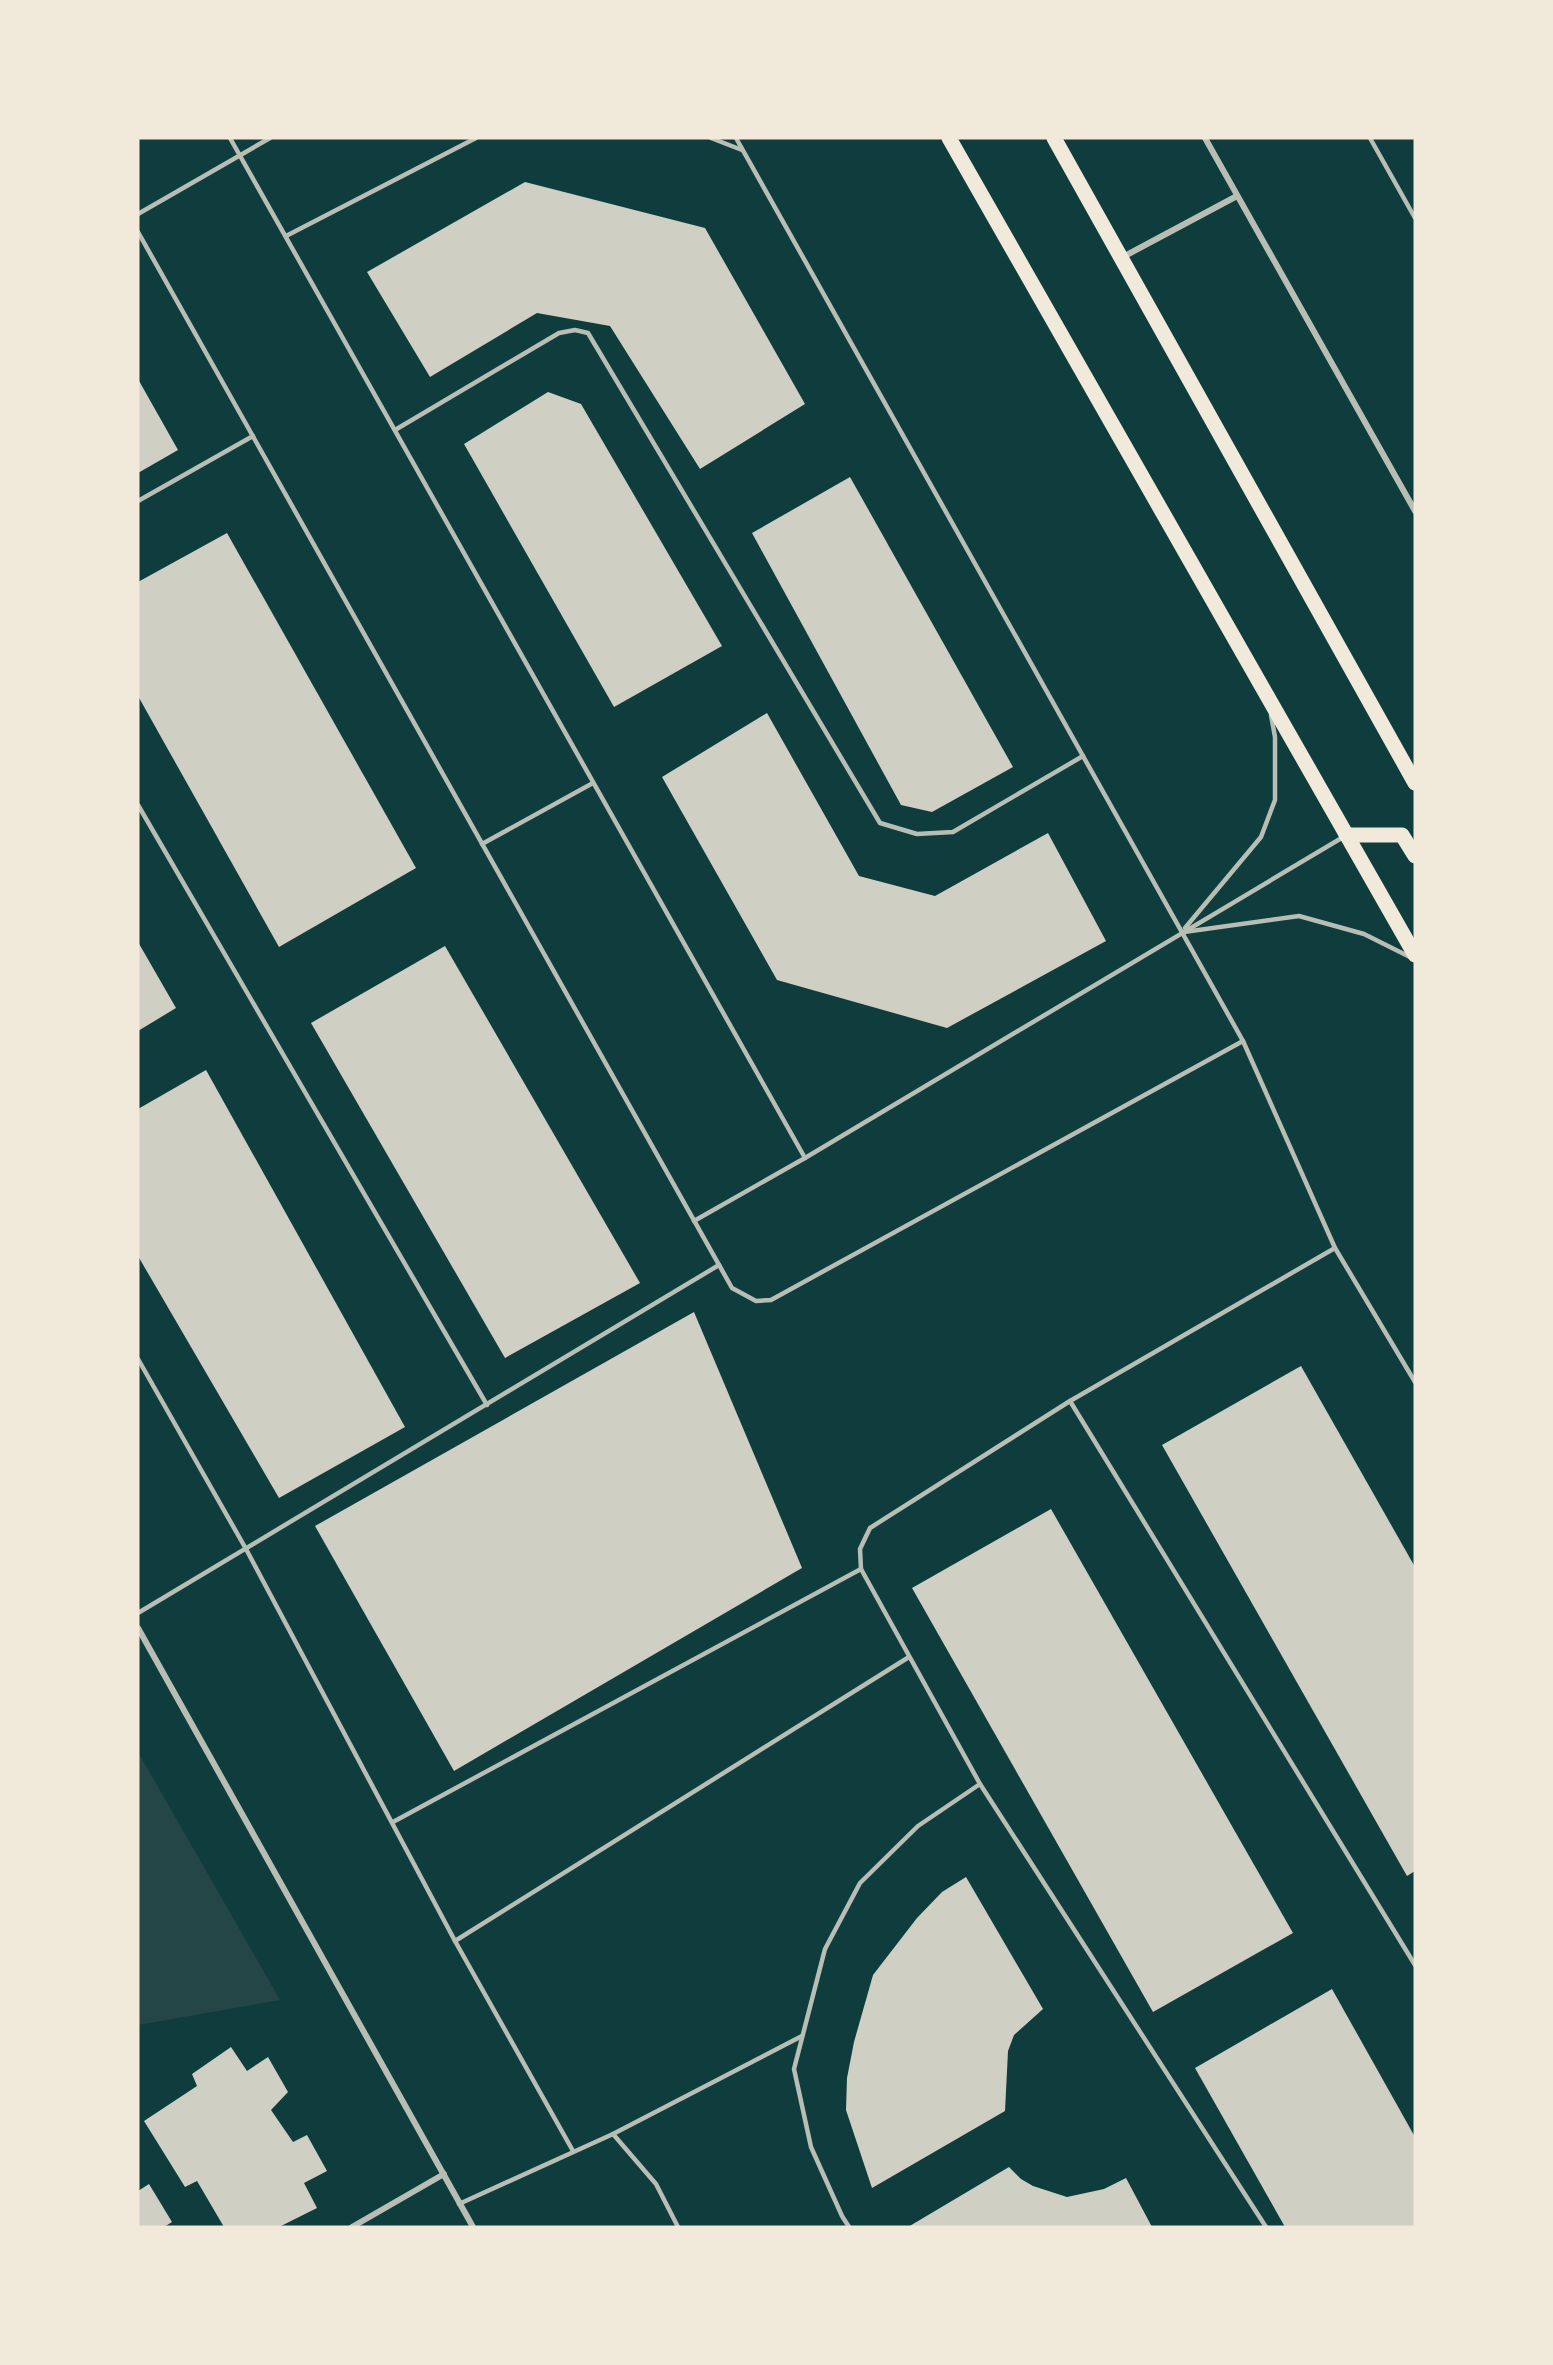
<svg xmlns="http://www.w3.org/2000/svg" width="1553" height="2365" font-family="'Space Grotesk',sans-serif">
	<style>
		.green { fill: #244646 }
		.building { fill: #cfcfc3 }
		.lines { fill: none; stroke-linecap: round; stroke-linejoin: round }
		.service { stroke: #b8beb3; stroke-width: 4.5 }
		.minor { stroke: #b8beb3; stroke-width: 6 }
		.primary { stroke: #f1e9da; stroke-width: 15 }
	</style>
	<rect width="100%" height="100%" fill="#0f3d3e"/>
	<path class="green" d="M138 1752 280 2000 138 2025Z"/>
	<g class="building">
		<path d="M525 182 705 228 805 404 700 469 610 326 537 313 430 377 367 272Z"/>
		<path d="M138 379 178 450 138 473Z"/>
		<path d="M548 392 581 404 722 646 614 707 464 444Z"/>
		<path d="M850 477 1013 767 932 812 901 805 752 533Z"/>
		<path d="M227 533 416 868 279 947 138 696V582Z"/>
		<path d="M767 713 859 876 935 896 1048 833 1106 941 947 1028 777 980 662 777Z"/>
		<path d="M138 942 176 1008 138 1031Z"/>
		<path d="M445 946 640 1283 505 1358 311 1023Z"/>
		<path d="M206 1070 405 1427 279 1498 138 1256V1109Z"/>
		<path d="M694 1312 802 1568 454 1771 315 1526Z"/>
		<path d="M1301 1366 1415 1567V1871L1407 1876 1162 1445Z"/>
		<path d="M1051 1509 1293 1933 1153 2012 912 1588Z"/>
		<path d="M966 1877 1043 2009 1014 2035 1008 2051 1005 2111 872 2188 846 2110 847 2078 854 2042 873 1975 917 1918 942 1892Z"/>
		<path d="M1332 1989 1415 2137V2227H1285L1195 2068Z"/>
		<path d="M231 2047 247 2071 268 2057 288 2092 271 2110 293 2142 307 2135 327 2171 304 2183 317 2208 279 2227H224L197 2181 185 2187 144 2121 197 2086 192 2074Z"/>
		<path d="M1009 2167 1021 2179 1033 2186 1067 2197 1104 2189 1126 2178 1152 2227H908Z"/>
		<path d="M149 2184 172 2222 164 2227H138V2191Z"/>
	</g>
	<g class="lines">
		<g class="service">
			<path d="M230 138 805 1158"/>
			<path d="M711 138 742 150"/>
			<path d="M736 138 1243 1041 1335 1248 1415 1382"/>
			<path d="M1370 138 1415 218"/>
			<path d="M138 214 270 138"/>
			<path d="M138 232 732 1288 756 1301 771 1300 1243 1041"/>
			<path d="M286 236 476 138"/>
			<path d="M395 430 559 333 575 330 588 333 880 823 917 834 953 832 1083 756"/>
			<path d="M138 501 253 436"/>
			<path d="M138 805 487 1405"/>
			<path d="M482 844 593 783"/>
			<path d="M1185 928 1261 837 1275 800V737L1271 715"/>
			<path d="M1184 932 1299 916 1364 934 1410 957"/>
			<path d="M694 1221 805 1158 1345 836"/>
			<path d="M138 1359 246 1549 455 1941 573 2151"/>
			<path d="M1070 1401 1415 1965"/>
			<path d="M138 1613 719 1265"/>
			<path d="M393 1822 861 1569"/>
			<path d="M455 1941 909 1657"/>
			<path d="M613 2134 802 2036"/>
			<path d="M459 2204 613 2134 656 2184 678 2227"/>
			<path d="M849 2227 842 2216 811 2147 794 2069 825 1949 860 1883 918 1826 980 1784"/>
			<path d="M1266 2227 980 1784 861 1569 860 1549 870 1528 1070 1401 1335 1248"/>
		</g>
		<g class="minor">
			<path d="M1205 138 1415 511"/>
			<path d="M1121 258 1237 196"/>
			<path d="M138 1628 473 2227"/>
			<path d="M352 2227 444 2174"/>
		</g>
		<g class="primary">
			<path d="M949 138 1415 955"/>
			<path d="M1054 138 1415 783"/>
			<path d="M1346 835H1402L1415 856"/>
		</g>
	</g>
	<rect width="1553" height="2365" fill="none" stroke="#f1e9da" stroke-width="279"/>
</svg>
